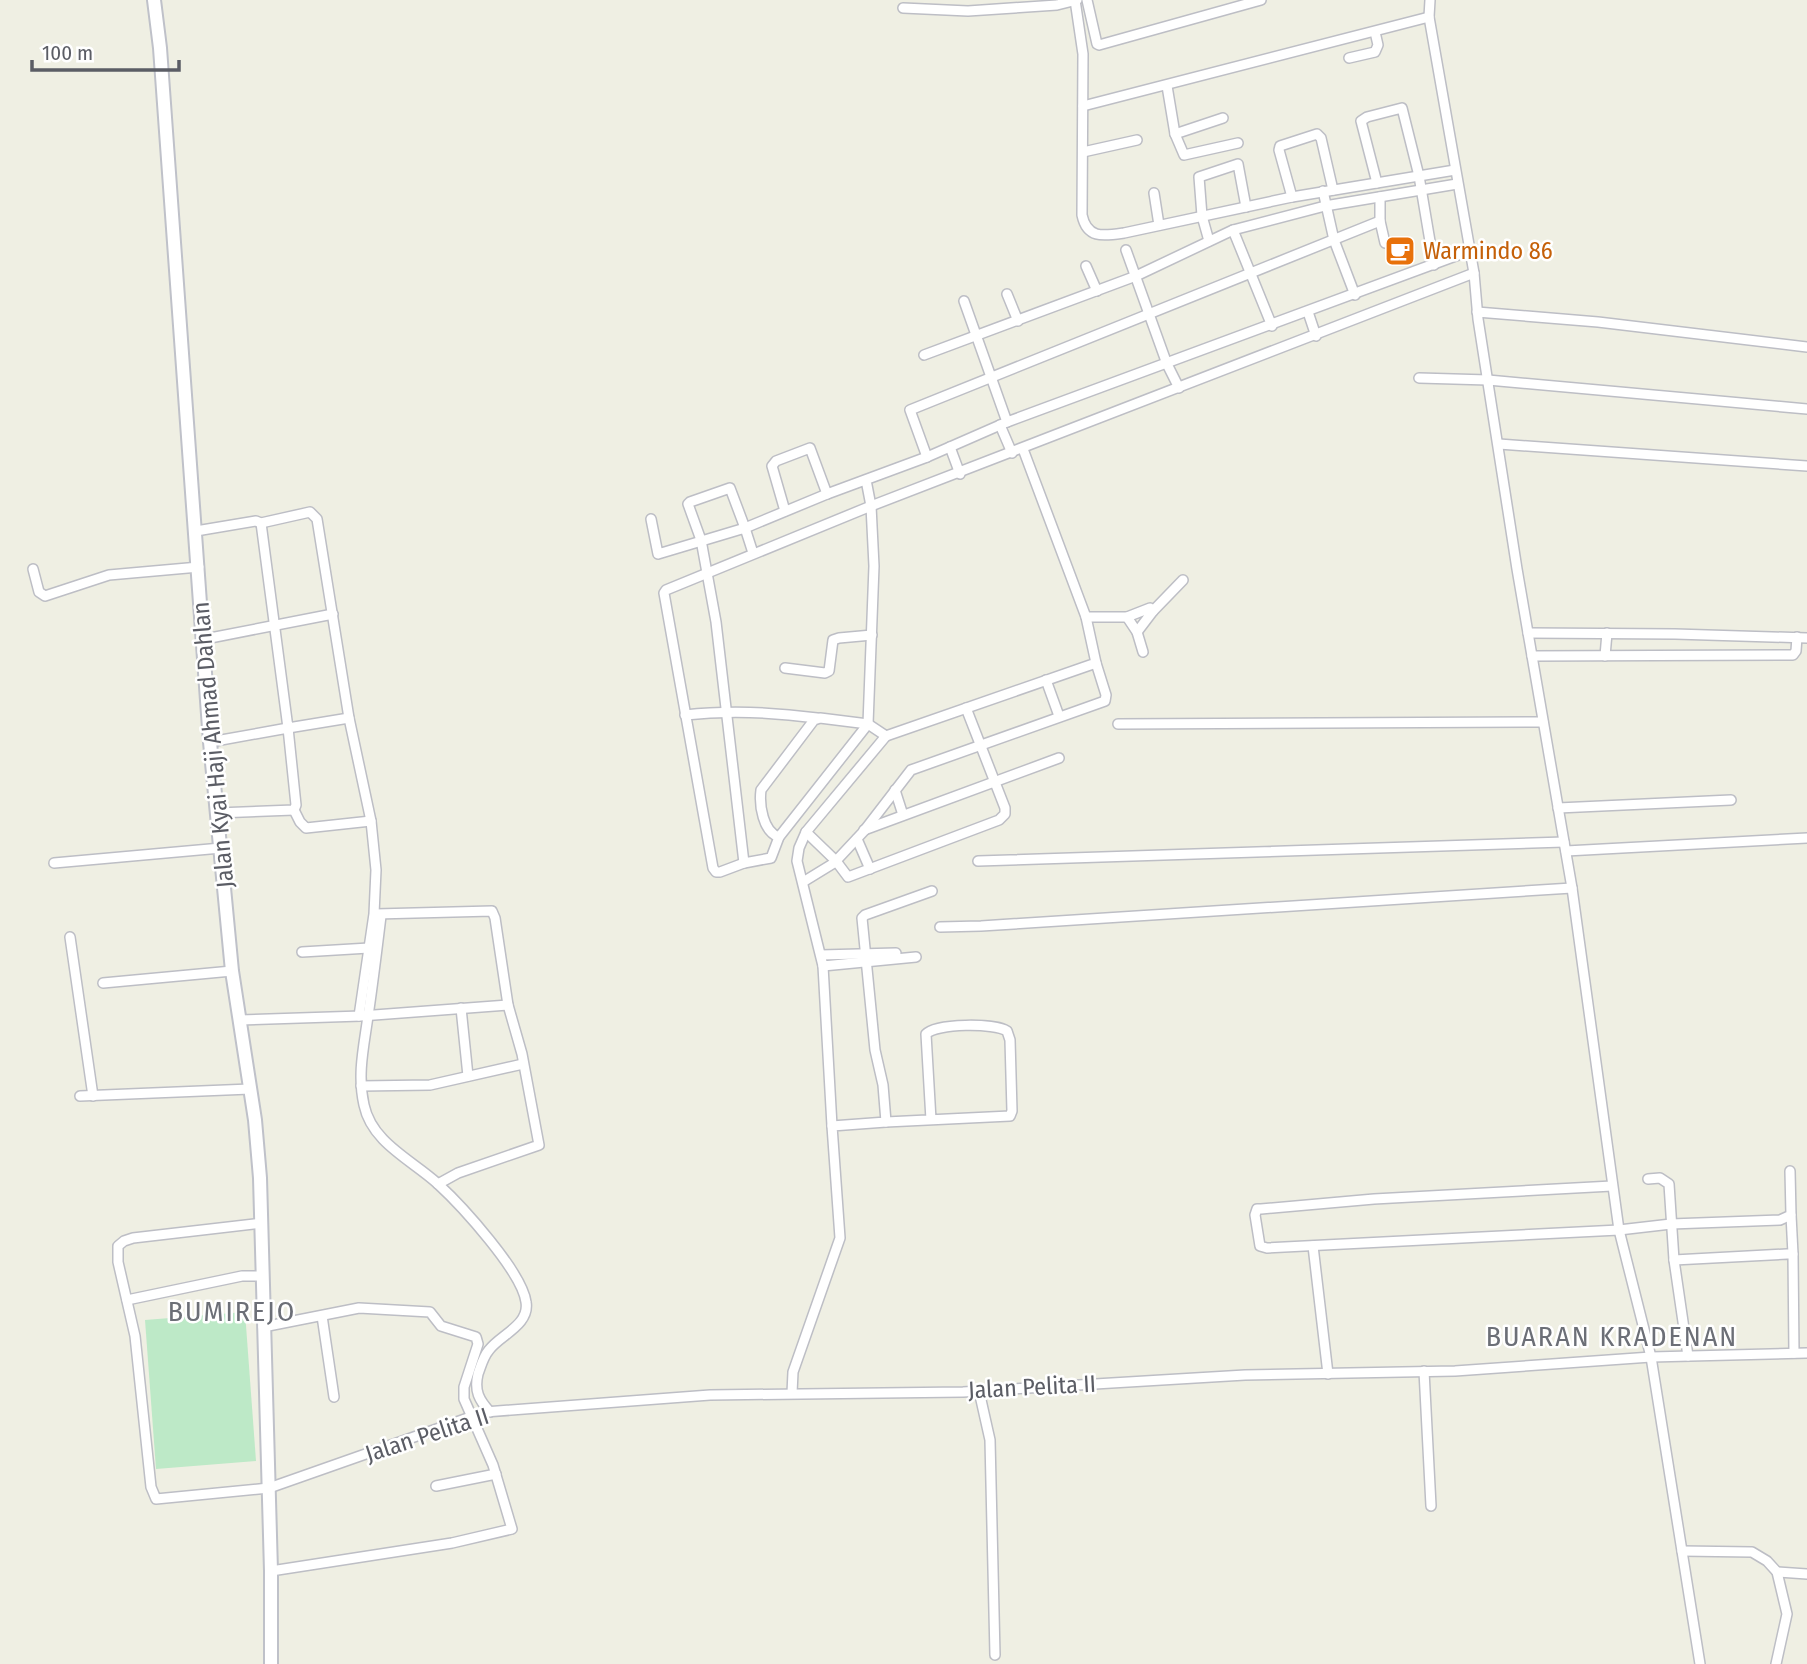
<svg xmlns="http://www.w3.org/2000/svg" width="1807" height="1664" font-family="'Fira Sans Condensed',sans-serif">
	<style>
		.garden { fill: #bde9c7 }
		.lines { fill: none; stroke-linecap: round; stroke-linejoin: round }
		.street-casing { stroke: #bdbec5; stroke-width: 12 }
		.secondary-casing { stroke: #bfc1c9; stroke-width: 16 }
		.street { stroke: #fff; stroke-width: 9 }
		.secondary { stroke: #fff; stroke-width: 12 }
		.labels { text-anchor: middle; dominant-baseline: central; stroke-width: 5; stroke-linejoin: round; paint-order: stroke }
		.food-label { font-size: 24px; fill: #c56008; stroke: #fff; text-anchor: start }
		.street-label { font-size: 24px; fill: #5b5d65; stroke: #fff }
		.quarter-label { font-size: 28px; letter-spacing: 2px; fill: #6c6f77; stroke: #fff }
	</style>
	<rect width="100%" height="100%" fill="#efefe3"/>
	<path class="garden" d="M245 1312 256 1461 156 1469 145 1320Z"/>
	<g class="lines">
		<g class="street-casing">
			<g id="street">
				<path d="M1075 0 1083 54 1082 215C1087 239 1103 236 1124 233L1292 197 1455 170"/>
				<path d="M1087 0 1097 44 1099 45 1261 0"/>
				<path d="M1430 0 1429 17 1474 273 1478 319 1517 569 1572 888 1619 1230 1651 1357 1700 1664"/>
				<path d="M903 8 968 11 1057 5 1077 0"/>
				<path d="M1349 58 1375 52 1378 45 1375 32"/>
				<path d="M1167 86 1175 134 1184 155 1238 143"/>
				<path d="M1083 106 1429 17"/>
				<path d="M1175 134 1223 118"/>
				<path d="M1083 152 1137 140"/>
				<path d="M1377 183 1361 121 1367 117 1402 108 1419 176 1434 265"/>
				<path d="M1323 191 1334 240 1355 295"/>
				<path d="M1154 193 1159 225"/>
				<path d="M1292 197 1279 150 1280 146 1317 134 1321 138 1333 190"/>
				<path d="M1380 197V221L1385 243"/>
				<path d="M1233 230 1325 206 1457 184"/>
				<path d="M1209 241 1202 216 1199 177 1238 164 1246 207"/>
				<path d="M1126 250 1167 364 1179 388"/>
				<path d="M1086 266 1097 291"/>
				<path d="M1007 294 1018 321"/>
				<path d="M964 301 1007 422"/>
				<path d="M1308 312 1316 336"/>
				<path d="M1477 312 1598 322 1807 347"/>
				<path d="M924 355 1136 276 1233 230 1272 326"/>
				<path d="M1419 378 1488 380 1807 409"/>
				<path d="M1000 425 1012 453"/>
				<path d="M1499 444 1807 466"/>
				<path d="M950 447 960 474"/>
				<path d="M927 457 910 410 1380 221"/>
				<path d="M866 480 871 506 874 566 868 724 779 837 771 858 744 863 716 622 701 540 688 504 690 502 730 488 745 528 827 494 927 457 1007 422 1469 251"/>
				<path d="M785 511 772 466 776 461 810 448 827 494"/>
				<path d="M651 519 658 554 745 528 753 553"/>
				<path d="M261 523 288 728 349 718"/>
				<path d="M196 531 256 521 261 523 310 512 317 519 349 718 371 821 376 870 374 914 359 1016"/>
				<path d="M33 569 39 592 45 596 109 575 199 567"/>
				<path d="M1153 611 1183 580"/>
				<path d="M1086 617H1127L1150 608 1153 611 1137 632"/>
				<path d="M1127 617 1137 632 1143 652"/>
				<path d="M1528 633 1675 634 1807 638"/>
				<path d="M205 639 333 614"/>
				<path d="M1532 656 1793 655 1796 651 1797 637"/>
				<path d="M1605 656 1607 633"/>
				<path d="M785 668 825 673 829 671 833 640 839 638 872 635"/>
				<path d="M1046 680 1059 716"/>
				<path d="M685 715C730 710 772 712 817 718"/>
				<path d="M1118 724 1543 722"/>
				<path d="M886 736 806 832 799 848 797 861 823 966 916 957"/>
				<path d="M210 742 288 728 296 805 294 810 217 813"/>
				<path d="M895 790 903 815"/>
				<path d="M1558 808 1731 800"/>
				<path d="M294 810 300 822 306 828 371 821"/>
				<path d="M864 830 1059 758"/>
				<path d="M806 832 836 861 848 877 999 820 1005 814V808L966 708"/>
				<path d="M779 837C763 832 759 805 761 790L814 720 820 718 868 724 886 736 1096 663 1086 617 1023 449"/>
				<path d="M857 839 870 869"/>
				<path d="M1566 851 1807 838"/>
				<path d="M978 861 1564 842"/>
				<path d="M54 863 221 848"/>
				<path d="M744 863 720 872H716L713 868 664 593 666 590 871 506 1474 273"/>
				<path d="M803 882 834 863 864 831 911 770 1105 701 1106 695 1096 663"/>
				<path d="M376 914 492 911 495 918 508 1005 522 1054 539 1145 458 1173 438 1184"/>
				<path d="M381 916C377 949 373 982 368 1016 364 1046 357 1074 364 1105 372 1143 412 1160 438 1184 462 1206 522 1272 526 1302 530 1325 500 1335 489 1350 483 1357 481 1366 478 1374 474 1391 479 1400 490 1412"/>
				<path d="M940 927 981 926 1572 888"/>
				<path d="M70 937 93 1096"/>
				<path d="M302 952 369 948"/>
				<path d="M821 955 896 953"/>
				<path d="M823 966 832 1126"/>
				<path d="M103 983 232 971"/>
				<path d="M461 1008 468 1076"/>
				<path d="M240 1020 361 1016 508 1005"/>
				<path d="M361 1086 430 1085 523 1064"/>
				<path d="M80 1096 250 1089"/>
				<path d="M886 1122 1010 1116 1012 1111 1010 1040 1007 1031C995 1023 936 1023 926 1034L931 1120"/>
				<path d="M1648 1179 1660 1178 1669 1184 1674 1260"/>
				<path d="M1612 1186 1374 1199 1261 1209H1257L1255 1215 1260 1246 1267 1248 1619 1230 1671 1224 1780 1220 1791 1215 1790 1171"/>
				<path d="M1791 1215 1793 1254"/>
				<path d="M262 1223 133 1238 124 1241 118 1246V1262L135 1336 151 1487 156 1499 269 1488 485 1412 710 1395 963 1392 1245 1375 1455 1371 1651 1357 1807 1353"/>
				<path d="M1313 1246 1328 1374"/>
				<path d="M127 1300 242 1276H263"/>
				<path d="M322 1316 334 1397"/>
				<path d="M263 1327 359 1308 430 1312 441 1326 476 1337 478 1344 464 1387V1399L493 1465 512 1529 452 1543 271 1571"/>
				<path d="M1688 1356 1674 1260 1787 1254H1793L1794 1353"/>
				<path d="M1424 1371 1431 1506"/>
				<path d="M979 1391 990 1440 995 1655"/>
				<path d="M792 1393 793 1372 840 1238 832 1126 886 1122 883 1085 875 1050 862 918 865 915 932 891"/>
				<path d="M436 1486 496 1474"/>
				<path d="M1682 1551 1752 1552 1767 1561 1777 1572 1787 1614 1776 1664"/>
				<path d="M1777 1572 1807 1574"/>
			</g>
		</g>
		<g class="secondary-casing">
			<path id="secondary" d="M154 0 160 48 210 742 232 971 255 1120 260 1178 271 1571V1664"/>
		</g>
		<use href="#street" class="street"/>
		<use href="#secondary" class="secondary"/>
	</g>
	<defs>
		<g id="cafe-square" transform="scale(1.575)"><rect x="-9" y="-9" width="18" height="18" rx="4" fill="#e8710a" stroke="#fff"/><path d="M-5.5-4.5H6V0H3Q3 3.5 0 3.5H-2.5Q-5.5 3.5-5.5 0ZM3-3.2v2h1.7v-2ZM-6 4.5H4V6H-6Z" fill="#fff"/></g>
	</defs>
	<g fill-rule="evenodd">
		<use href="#cafe-square" x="1400" y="251"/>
	</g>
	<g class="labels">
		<g class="food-label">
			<text x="1423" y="251">Warmindo 86</text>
		</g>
		<g class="street-label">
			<text transform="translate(213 745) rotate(-95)">Jalan Kyai Haji Ahmad Dahlan</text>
			<text transform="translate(1032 1387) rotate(-3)">Jalan Pelita II</text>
			<text transform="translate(427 1435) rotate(-18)">Jalan Pelita II</text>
		</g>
		<g class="quarter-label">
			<text x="232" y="1311">BUMIREJO</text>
			<text x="1612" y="1336">BUARAN KRADENAN</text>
		</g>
	</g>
	<path d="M32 60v10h147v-10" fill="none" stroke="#5b5d65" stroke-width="3.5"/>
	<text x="42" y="60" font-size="21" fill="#5b5d65" stroke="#ffffff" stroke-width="5" paint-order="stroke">100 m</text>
</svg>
